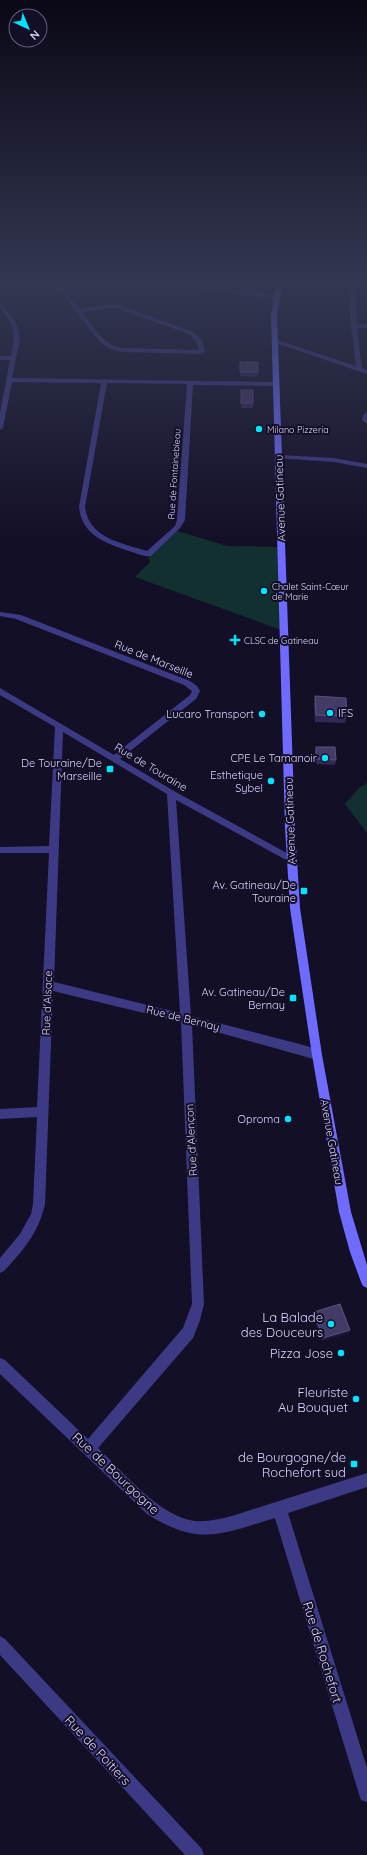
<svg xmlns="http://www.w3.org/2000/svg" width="367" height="1855" font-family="Quicksand,sans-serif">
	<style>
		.green { fill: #12302f }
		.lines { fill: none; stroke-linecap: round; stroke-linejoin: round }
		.street { fill: #3d3a85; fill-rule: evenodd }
		.secondary { fill: #6f6bff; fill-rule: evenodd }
		.wall { fill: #312854 }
		.shaded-wall { fill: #1d163a }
		.building { fill: #433a66; stroke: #5a527e }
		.poi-dot { fill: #00e5ff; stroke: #130f26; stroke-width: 1.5 }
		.labels { text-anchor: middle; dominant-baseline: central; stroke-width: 4; stroke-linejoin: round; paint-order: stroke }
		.far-poi-label { font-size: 9px; fill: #d9d4ff; stroke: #130f26; text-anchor: start }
		.far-street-label { font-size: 9px; fill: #d9d4ff; stroke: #130f26 }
		.street-label { font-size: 11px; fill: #d9d4ff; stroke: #130f26 }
		.poi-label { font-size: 11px; fill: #d9d4ff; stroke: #130f26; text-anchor: end }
		.near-poi-label { font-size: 13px; fill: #d9d4ff; stroke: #130f26; text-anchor: end }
		.near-street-label { font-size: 13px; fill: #d9d4ff; stroke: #130f26 }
	</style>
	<rect width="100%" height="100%" fill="#130f26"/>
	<g class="green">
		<path d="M174 530 227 546 282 547 284 631 135 577 150 562 148 554Z"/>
		<path d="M367 783V833L345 804 359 788Z"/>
	</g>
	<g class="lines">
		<g class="street">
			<path d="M42 282C59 282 70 297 80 309L109 304 120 305 193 332 202 340 205 352 202 354 122 352 110 349 101 343 62 294ZM109 308 119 309 189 334 196 341 199 350 122 348C103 345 93 326 82 312Z"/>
			<path d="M146 282H162L277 295 280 297 277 299Z"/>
			<path d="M349 282H367V285L355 284 357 324H367V328H357L362 368 367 370V374L273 342V340H277L356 366 351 326Z"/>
			<path d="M0 303 16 322 20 339 12 378 276 382 279 384 276 386 193 385 185 520 180 528 151 556C144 557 136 553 129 551 105 543 82 535 79 507L101 383 12 382 3 428 0 430V412L10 360H0V356H11C13 345 16 333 10 322 7 315 0 312 0 303ZM107 383 187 384 177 520 175 526 147 551C121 543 89 538 85 507Z"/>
			<path d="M367 412V424L362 420 364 414Z"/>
			<path d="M279 455 334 458 367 464V468L334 462 277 458V456Z"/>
			<path d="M0 612 21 615 190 681 197 686 200 691 196 699 120 759 174 791 294 857 296 859 294 861H288L176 800 191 1016 307 1046 321 1052 322 1055 321 1058 317 1060 192 1025 204 1304 200 1320 193 1338 98 1448C123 1472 160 1517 195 1521 208 1522 220 1519 232 1516L367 1473V1487L288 1513 367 1768V1802L361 1800 359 1794 275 1518C221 1534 199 1547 147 1514L0 1374V1358L5 1360 88 1439 183 1328 192 1304 181 1022 53 991 45 1204C39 1232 23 1251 4 1271L0 1273V1258L20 1234 31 1214 33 1204 37 1117 0 1119V1109L37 1107 49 853H0V847L49 846 55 727 0 695V688L114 755 190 695 192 691 184 685 16 619 0 616ZM63 732 167 794 180 1013 54 982Z"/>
			<path d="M0 1636 5 1639 202 1849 204 1855H185L0 1655Z"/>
		</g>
		<path class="secondary" d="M277 282H283L277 314 295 828 300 908 322 1055 351 1212 367 1265V1288L363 1286 361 1282 350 1252 339 1212 312 1055 290 908 285 828 271 314Z"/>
	</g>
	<g class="wall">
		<path d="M240 362H258V377L240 376Z"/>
		<rect x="241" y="390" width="12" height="18"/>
		<path d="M315 696 347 716 345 723 315 722 314 704Z"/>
		<path d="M316 747 336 760 335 765 316 764 315 752Z"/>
		<path d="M314 1312 349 1333 322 1341 313 1315Z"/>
	</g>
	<path class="shaded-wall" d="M350 1330 349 1333 322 1341 323 1338Z"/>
	<g class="building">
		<rect x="240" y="362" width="18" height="10"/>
		<rect x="241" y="390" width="12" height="13"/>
		<path d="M315 696 346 698 347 716 316 715Z"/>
		<path d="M316 747H335L336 760 316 759Z"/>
		<path d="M340 1304 350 1330 323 1338 314 1312Z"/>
	</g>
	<linearGradient id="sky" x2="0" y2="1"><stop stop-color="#0a0815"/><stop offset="0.52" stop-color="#333752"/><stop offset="1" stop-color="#333752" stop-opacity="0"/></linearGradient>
	<rect width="367" height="542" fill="url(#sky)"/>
	<g class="poi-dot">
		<circle cx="259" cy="429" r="4"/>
		<circle cx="264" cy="591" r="4"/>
		<path d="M233 634h4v4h4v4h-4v4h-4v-4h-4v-4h4z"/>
		<circle cx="330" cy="713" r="4"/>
		<circle cx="262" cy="714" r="4"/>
		<circle cx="325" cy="758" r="4"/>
		<rect x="106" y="765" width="8" height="8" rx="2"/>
		<circle cx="271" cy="781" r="4"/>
		<rect x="300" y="887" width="8" height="8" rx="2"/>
		<rect x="289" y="994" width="8" height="8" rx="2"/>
		<circle cx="288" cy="1119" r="4"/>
		<circle cx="331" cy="1324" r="4"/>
		<circle cx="341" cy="1353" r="4"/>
		<circle cx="356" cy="1399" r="4"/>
		<rect x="350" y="1460" width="8" height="8" rx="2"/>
	</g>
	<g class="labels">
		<g class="far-poi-label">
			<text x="267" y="429">Milano Pizzeria</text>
			<text x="272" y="586">Chalet Saint-Cœur<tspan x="272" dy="10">de Marie</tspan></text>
			<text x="244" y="640">CLSC de Gatineau</text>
		</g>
		<g class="far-street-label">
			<text transform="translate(174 474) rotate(-86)">Rue de Fontainebleau</text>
		</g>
		<g class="street-label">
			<text transform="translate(280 498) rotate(-92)">Avenue Gatineau</text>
			<text transform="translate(154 659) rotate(22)">Rue de Marseille</text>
			<text transform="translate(151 767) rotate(31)">Rue de Touraine</text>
			<text transform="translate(290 821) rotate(-92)">Avenue Gatineau</text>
			<text transform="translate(47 1003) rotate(-88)">Rue d'Alsace</text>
			<text transform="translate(183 1018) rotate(14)">Rue de Bernay</text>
			<text transform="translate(191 1140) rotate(-93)">Rue d'Alençon</text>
			<text transform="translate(332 1142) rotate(80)">Avenue Gatineau</text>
		</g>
		<g class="poi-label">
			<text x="338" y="713" text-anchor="start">IFS</text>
			<text x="254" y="714">Lucaro Transport</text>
			<text x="317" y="758">CPE Le Tamanoir</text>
			<text x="102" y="763">De Touraine/De<tspan x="102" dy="13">Marseille</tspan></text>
			<text x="263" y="775">Esthetique<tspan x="263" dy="13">Sybel</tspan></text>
			<text x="296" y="885">Av. Gatineau/De<tspan x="296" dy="13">Touraine</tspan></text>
			<text x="285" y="992">Av. Gatineau/De<tspan x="285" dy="13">Bernay</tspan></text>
			<text x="280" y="1119">Oproma</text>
		</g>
		<g class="near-poi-label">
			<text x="323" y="1317">La Balade<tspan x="323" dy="15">des Douceurs</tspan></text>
			<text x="333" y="1353">Pizza Jose</text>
			<text x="348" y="1392">Fleuriste<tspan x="348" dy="15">Au Bouquet</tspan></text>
			<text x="346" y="1457">de Bourgogne/de<tspan x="346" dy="15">Rochefort sud</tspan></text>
		</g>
		<g class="near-street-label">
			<text transform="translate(116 1473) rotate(43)">Rue de Bourgogne</text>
			<text transform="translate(323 1652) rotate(73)">Rue de Rochefort</text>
			<text transform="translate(98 1750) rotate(47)">Rue de Poitiers</text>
		</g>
	</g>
	<g transform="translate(28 28) rotate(136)"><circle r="19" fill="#130f26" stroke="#625e7d"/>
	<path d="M0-3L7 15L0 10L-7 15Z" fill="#00e5ff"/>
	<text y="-6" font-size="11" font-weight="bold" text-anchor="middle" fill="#d9d4ff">N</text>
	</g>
</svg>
